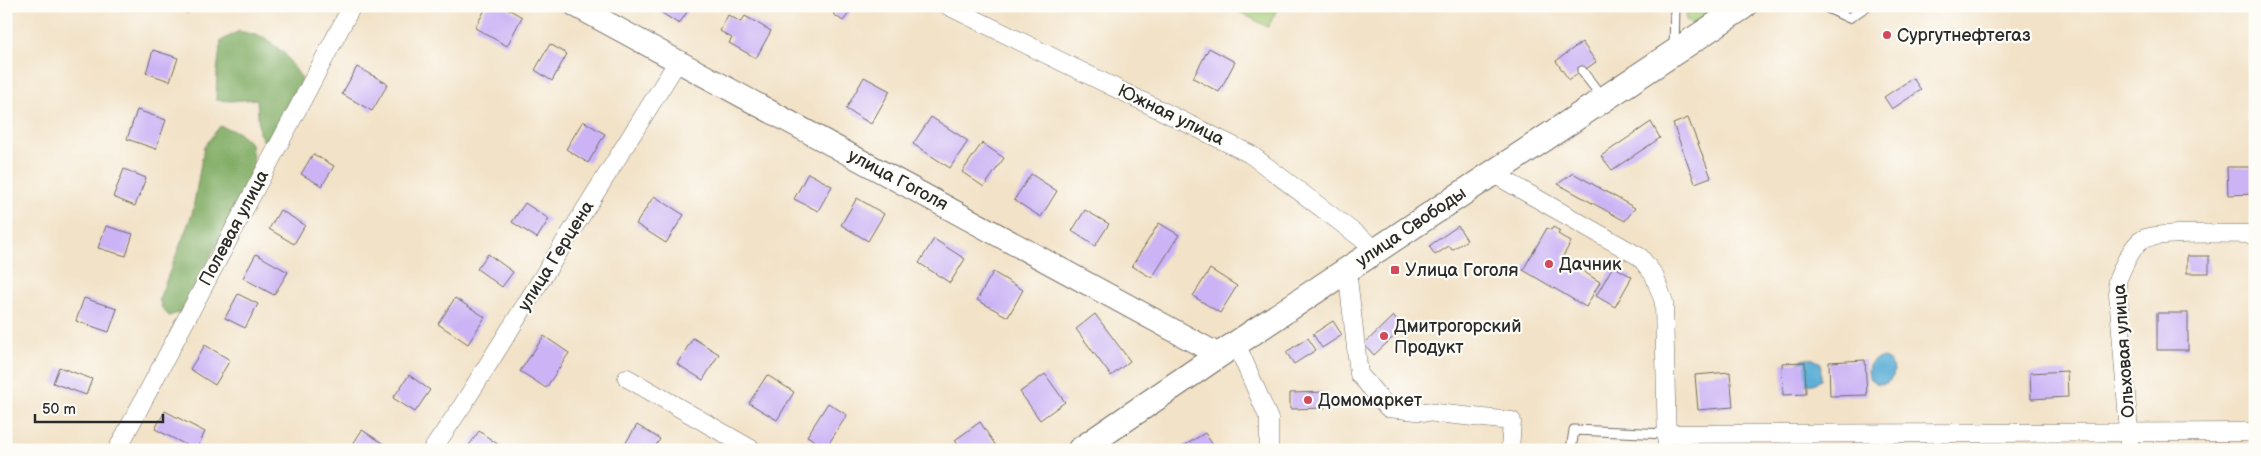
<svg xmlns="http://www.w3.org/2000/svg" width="2261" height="456" font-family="'Balsamiq Sans',sans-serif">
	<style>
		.green { fill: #a1c772; stroke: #66794e }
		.forest { fill: #80ac64; stroke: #566c48 }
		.water { fill: #5caed7; stroke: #446c81 }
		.building { fill: #cbb3f5 }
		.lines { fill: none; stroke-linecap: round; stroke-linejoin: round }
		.service-casing { stroke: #716b62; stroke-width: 11 }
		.minor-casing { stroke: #716b62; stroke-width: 19 }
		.tertiary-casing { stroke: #716b62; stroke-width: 24 }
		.secondary-casing { stroke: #716b62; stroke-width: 27 }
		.service { stroke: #fff; stroke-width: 9 }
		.minor { stroke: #fff; stroke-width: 18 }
		.tertiary { stroke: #fff; stroke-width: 22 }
		.secondary { stroke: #fff; stroke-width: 25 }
		.poi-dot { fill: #d1495b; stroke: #fdfcf7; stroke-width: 2 }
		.labels { text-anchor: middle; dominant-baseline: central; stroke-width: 4.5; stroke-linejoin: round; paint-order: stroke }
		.poi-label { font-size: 18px; fill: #2b2b2b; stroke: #fdfcf7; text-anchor: start }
		.street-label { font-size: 18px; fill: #2b2b2b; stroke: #fdfcf7 }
	</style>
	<rect width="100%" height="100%" fill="#fdfcf7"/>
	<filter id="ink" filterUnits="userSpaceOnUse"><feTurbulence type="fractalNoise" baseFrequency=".02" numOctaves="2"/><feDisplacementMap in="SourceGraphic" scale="10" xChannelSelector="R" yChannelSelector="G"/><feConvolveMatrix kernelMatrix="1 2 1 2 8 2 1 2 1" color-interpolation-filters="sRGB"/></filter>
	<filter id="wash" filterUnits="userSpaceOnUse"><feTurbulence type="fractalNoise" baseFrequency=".0096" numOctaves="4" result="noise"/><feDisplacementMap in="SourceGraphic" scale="20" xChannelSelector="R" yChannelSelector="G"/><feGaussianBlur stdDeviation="1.12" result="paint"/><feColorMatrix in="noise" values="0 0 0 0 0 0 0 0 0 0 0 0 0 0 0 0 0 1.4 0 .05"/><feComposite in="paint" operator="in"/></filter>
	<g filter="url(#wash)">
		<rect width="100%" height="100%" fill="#f2e2c7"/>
		<g class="green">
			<path d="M1228 6H1279L1268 27Z"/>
			<path d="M1698 6H1735L1700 30 1686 20V14Z"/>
		</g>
		<g class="forest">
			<path d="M239 31 264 37 285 54 302 79 292 105 266 145 259 133 257 99 231 101 216 100 217 71 221 41Z"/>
			<path d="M220 126 238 132 251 144 255 173 181 312 169 316 162 308 159 299 192 214 204 147Z"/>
		</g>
		<g class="water">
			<path d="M1811 358 1821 363V379L1813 384 1800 385 1792 366 1802 360Z"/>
			<circle cx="1881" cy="371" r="13"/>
		</g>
		<g id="blocks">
			<g class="building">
				<path d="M167 6H191L188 13Z"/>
				<path d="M487 6H503L522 17 507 46 475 28Z"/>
				<path d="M662 6H691L679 24 659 11Z"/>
				<path d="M839 6 853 8 843 21 833 14Z"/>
				<path d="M728 15 741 22 745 16 771 31 756 58 729 43 732 38 720 31Z"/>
				<path d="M1582 42 1596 62 1569 80 1556 61Z"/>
				<path d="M550 44 567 54 552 81 535 70Z"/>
				<path d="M1209 48 1235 62 1219 92 1193 78Z"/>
				<path d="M153 50 178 58 170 81 146 73Z"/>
				<path d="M357 67 388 84 372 111 342 94Z"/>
				<path d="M864 77 890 91 871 124 846 109Z"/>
				<path d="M1913 78 1921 90 1892 109 1884 97Z"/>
				<path d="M137 110 166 120 156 149 127 139Z"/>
				<path d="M931 117 968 141 950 168 913 144Z"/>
				<path d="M1688 118 1711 177 1695 183 1673 124Z"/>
				<path d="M583 121 605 134 588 163 566 149Z"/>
				<path d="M1651 122 1660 138 1612 170 1601 156Z"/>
				<path d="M982 143 1004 158 984 187 962 172Z"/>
				<path d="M313 154 334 166 322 186 301 174Z"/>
				<path d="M2227 167H2255V194L2228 195Z"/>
				<path d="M124 169 146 178 135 206 113 197Z"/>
				<path d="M808 173 832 186 818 211 794 199Z"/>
				<path d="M1573 173 1635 208 1625 221 1558 184Z"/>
				<path d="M1031 174 1057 191 1041 217 1014 200Z"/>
				<path d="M654 196 684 215 666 243 636 224Z"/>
				<path d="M857 198 884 214 868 241 841 225Z"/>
				<path d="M525 203 549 219 537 238 512 222Z"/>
				<path d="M280 210 305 225 294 244 269 229Z"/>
				<path d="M1085 210 1109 224 1095 246 1072 231Z"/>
				<path d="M1159 223 1179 235 1152 278 1132 266Z"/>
				<path d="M106 226 133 234 126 256 98 248Z"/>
				<path d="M1458 226 1467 240 1452 250 1449 246 1435 255 1429 246Z"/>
				<path d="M1553 227 1560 231 1558 234 1571 242 1562 258 1600 282 1586 307 1523 270 1547 228 1551 230Z"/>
				<path d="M934 239 965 259 950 283 919 263Z"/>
				<path d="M256 254 288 272 274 295 243 278Z"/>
				<path d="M488 254 513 272 502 287 477 269Z"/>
				<rect x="2187" y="256" width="22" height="17"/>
				<path d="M1613 266 1632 277 1615 307 1596 296Z"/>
				<path d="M1210 269 1237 286 1220 313 1193 296Z"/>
				<path d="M993 272 1023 290 1008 317 977 300Z"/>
				<path d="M238 294 258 304 245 328 225 318Z"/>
				<path d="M84 298 117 309 109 332 76 321Z"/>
				<path d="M455 298 485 317 468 344 438 324Z"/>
				<rect x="2157" y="313" width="31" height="37"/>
				<path d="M1095 314 1130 361 1111 376 1076 329Z"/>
				<path d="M1393 316 1403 328 1374 355 1364 344Z"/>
				<path d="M1333 321 1342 335 1322 348 1313 334Z"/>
				<path d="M544 336 569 353 546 388 520 371Z"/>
				<path d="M693 338 719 354 703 380 677 364Z"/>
				<path d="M1308 338 1316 350 1294 364 1286 352Z"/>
				<path d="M205 345 230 360 215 385 190 369Z"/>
				<path d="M1865 360 1867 395 1830 396 1829 362Z"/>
				<path d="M1805 362 1806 394 1783 395 1782 363Z"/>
				<path d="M59 367 92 379 86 395 53 383Z"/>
				<path d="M2067 371 2068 397 2031 399 2030 373Z"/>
				<path d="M1730 372 1733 407 1698 410 1695 375Z"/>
				<path d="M1045 374 1065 402 1040 420 1020 392Z"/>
				<path d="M409 375 430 390 415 412 393 398Z"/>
				<path d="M767 375 794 392 777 420 749 403Z"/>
				<path d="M1325 392V408L1290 409V393Z"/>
				<path d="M828 403 847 415 826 448 807 436Z"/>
				<path d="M165 411 205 432 196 450 155 429Z"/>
				<path d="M980 422 996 446 991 450H961L955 440Z"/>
				<path d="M637 425 660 439 653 450H627L623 447Z"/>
				<path d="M362 430 390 448 389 450H356L351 447Z"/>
				<path d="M479 431 506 450H466Z"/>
				<path d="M1205 433 1216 450H1184L1182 447Z"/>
			</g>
		</g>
	</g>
	<g filter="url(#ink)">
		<use href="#blocks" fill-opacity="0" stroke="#716b62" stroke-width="1"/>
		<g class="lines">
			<g class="service-casing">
				<g id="service">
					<path d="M1823 6 1849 18 1867 6"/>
					<path d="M1674 48 1675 6"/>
					<path d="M1582 71 1602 97"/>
					<path d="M1571 450 1574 430 1667 434"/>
				</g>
			</g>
			<g class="minor-casing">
				<g id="minor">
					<path d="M948 6 1250 154 1377 250"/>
					<path d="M1492 173 1640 257 1654 275 1664 302 1667 450"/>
					<path d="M1347 269 1359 374 1388 408 1512 421 1510 450"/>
					<path d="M1236 343 1269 419V450"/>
					<path d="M627 378 753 450"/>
					<path d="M1667 434 2255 432"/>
					<path d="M117 450 352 6"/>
					<path d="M432 450 462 406 678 61"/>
					<path d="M2129 450V433L2117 281C2122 269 2131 246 2143 239 2162 231 2231 234 2255 234"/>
				</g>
			</g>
			<g class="tertiary-casing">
				<path id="tertiary" d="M576 6 1219 355"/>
			</g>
			<g class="secondary-casing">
				<path id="secondary" d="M1080 450 1219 355 1744 6"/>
			</g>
			<use href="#service" class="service"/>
			<use href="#minor" class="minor"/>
			<use href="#tertiary" class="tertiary"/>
			<use href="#secondary" class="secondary"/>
		</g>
	</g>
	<g class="poi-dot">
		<circle cx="1887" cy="35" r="5"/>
		<circle cx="1549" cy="264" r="5"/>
		<rect x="1390" y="265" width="10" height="10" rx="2.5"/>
		<circle cx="1384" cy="336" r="5"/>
		<circle cx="1308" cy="400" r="5"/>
	</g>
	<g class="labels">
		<g class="poi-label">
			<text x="1897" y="35">Сургутнефтегаз</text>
			<text x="1559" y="264">Дачник</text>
			<text x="1405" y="270">Улица Гоголя</text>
			<text x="1394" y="326">Дмитрогорский<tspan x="1394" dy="21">Продукт</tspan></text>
			<text x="1318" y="400">Домомаркет</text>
		</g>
		<g class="street-label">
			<text transform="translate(1171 115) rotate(26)">Южная улица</text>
			<text transform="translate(898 180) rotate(28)">улица Гоголя</text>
			<text transform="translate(1411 227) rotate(-34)">улица Свободы</text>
			<text transform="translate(234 228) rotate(-62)">Полевая улица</text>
			<text transform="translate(556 256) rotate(-58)">улица Герцена</text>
			<text transform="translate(2124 351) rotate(-94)">Ольховая улица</text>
		</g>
	</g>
	<rect width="2261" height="456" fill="none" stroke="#fdfcf7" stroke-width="25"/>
	<path d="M35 414v8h128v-8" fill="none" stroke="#2b2b2b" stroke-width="2.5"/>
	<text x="42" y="414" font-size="15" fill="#2b2b2b" stroke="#fdfcf7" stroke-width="4" paint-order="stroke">50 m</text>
</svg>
